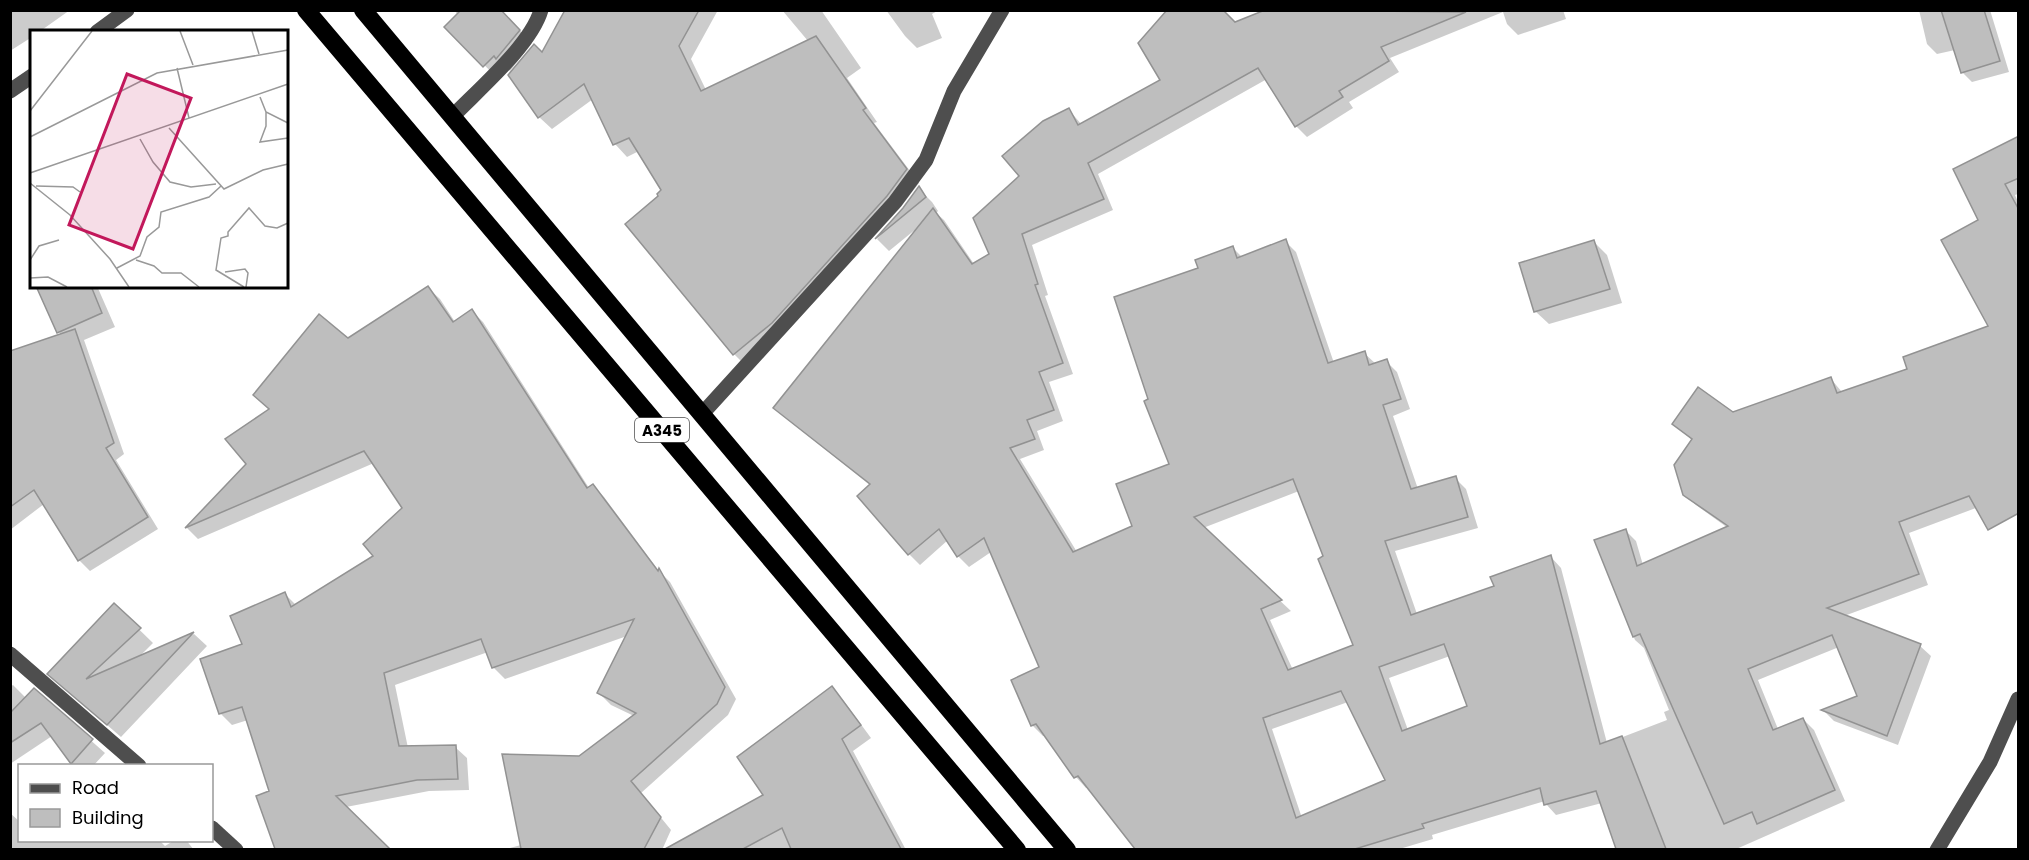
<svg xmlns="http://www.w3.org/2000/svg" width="2029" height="860" font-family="Poppins,sans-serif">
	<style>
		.shadow { fill: #0003; fill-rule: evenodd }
		.building { fill: #bebebe; stroke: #929292; stroke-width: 1.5; fill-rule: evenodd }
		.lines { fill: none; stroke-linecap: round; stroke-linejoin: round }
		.minor { stroke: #4e4e4e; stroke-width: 15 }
		.highway { stroke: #000; stroke-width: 18 }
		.labels { text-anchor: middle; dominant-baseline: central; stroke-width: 6; stroke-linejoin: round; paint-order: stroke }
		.shield { fill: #fff; stroke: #4c4c4c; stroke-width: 1.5 }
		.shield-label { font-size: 15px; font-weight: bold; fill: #000 }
		.inset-road { fill: none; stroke: #999; stroke-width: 1.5 }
		.view { fill: #c2185b; fill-opacity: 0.15; stroke: #c2185b; stroke-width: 3 }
		.inset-edge { fill: none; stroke: #000; stroke-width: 3 }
	</style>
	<rect width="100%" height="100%" fill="#fff"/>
	<g class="shadow">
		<path d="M10 10H70L39 32H32V37L10 51Z"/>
		<path d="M454 10H500L532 43 510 71 508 68 497 78 447 27 458 15Z"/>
		<path d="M567 10H718L691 59 706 90 808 41 782 10H821L861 68 847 78 877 122 874 123 919 183 900 208 784 335 746 366 734 354 661 196 662 191 639 151 627 157 615 144 593 99 552 129 539 117 543 54Z"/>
		<path d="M886 10H939L932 14 942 38 917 48 905 36Z"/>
		<path d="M1269 10H1563L1566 19 1518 35 1507 24 1503 12 1390 58 1399 72 1349 102 1353 108 1307 137 1296 126 1267 79 1098 174 1113 210 1032 245 1048 295 1045 296 1073 374 1049 382 1063 421 1037 431 1044 450 1020 459 1077 552 1134 527 1171 465 1150 400 1200 268 1232 247 1242 257 1285 241 1296 252 1334 363 1364 353 1376 364 1386 361 1397 372 1410 409 1393 416 1418 489 1455 478 1466 489 1478 528 1395 551 1417 614 1495 587 1551 557 1561 568 1607 743 1667 720 1664 712 1669 710 1644 648 1635 640 1596 541 1625 530 1636 541 1643 565 1728 528 1696 505 1685 494 1693 441 1674 424 1732 414 1831 379 1842 392 1909 370 1990 327 1980 221 2018 138V194L2015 195 2018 202V348L2008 496 1909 533 1928 585 1844 616 1920 646 1931 656 1898 745 1834 721 1824 711 1859 697 1839 647 1758 680 1778 729 1803 719 1814 730 1845 801 1734 850H1618L1602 803 1556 815 1546 804 1545 801 1432 835 1433 839 1396 850H1137L1088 787 1086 788 1076 777 1046 735 1043 736 1032 725 1041 668 991 552 969 567 958 556 948 540 920 565 909 554 871 486 786 418 775 408 916 229 889 251 877 239 904 209 919 189 932 202 938 211 936 213 944 220 974 264 991 255 1021 176 1069 110 1082 125 1162 80 1235 24ZM1299 491 1325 557 1355 646 1293 670 1270 620 1291 611 1203 528ZM1450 656 1469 707 1408 730 1389 678ZM1348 702 1387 781 1302 818 1272 729Z"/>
		<path d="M1919 10H1990L2009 72 1972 82 1962 72 1955 50 1937 54 1927 44Z"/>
		<path d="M1594 242 1607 255 1622 303 1549 324 1535 311Z"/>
		<path d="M38 286H97L115 327 84 340 124 454 116 460 158 529 90 571 79 560 44 504 10 530V353L61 335Z"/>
		<path d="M428 288 440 299 455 322 472 311 483 322 589 488 593 486 604 497 659 571 670 582 736 699 728 715 641 793 671 830 662 850H503L521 845 579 757 634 716 611 705 599 693 627 636 505 679 493 667 488 652 395 685 408 748 455 747 467 758 469 790 429 791 346 807 388 850H304L298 843 271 792 248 720 232 725 221 714 202 660 244 645 285 594 296 605 375 556 404 508 374 463 198 539 187 528 248 464 270 410 255 395 348 340Z"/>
		<path d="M114 605 153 643 137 659 194 634 207 646 121 737 63 687Z"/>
		<path d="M13 685 26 698 34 690 105 753 93 766H74L52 736 10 764V687Z"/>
		<path d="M832 688 843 700 871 738 853 751 906 850H668L766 796Z"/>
		<path d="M10 813 20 822V840H159L165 846 175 840H186L194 850H10Z"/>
	</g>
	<g class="building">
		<path d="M461 10H501L520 30 496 59 494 56 483 67 444 27Z"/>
		<path d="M565 10H699L679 46 701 91 816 36 866 108 863 110 907 169 887 196 772 323 733 355 625 224 658 196 657 194 661 190 629 138 613 145 584 84 538 118 508 75 534 44 542 52Z"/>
		<path d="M1167 10H1223L1235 22 1265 10 1466 12 1381 47 1389 61 1339 91 1343 97 1295 127 1258 68 1088 163 1104 199 1022 234 1038 284 1035 285 1063 363 1039 372 1054 410 1027 420 1035 439 1010 448 1073 552 1132 526 1116 484 1169 464 1144 401 1148 399 1114 297 1198 268 1195 260 1233 246 1237 258 1286 239 1328 363 1365 351 1369 365 1387 359 1401 399 1383 405 1411 489 1456 476 1468 517 1385 541 1411 615 1494 586 1490 577 1551 555 1600 744 1622 736 1666 849H1616L1596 791 1544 805 1540 788 1422 824 1424 828 1355 849H1135L1078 776 1074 778 1036 724 1031 726 1011 680 1039 667 984 538 957 557 939 529 908 555 857 496 870 484 773 408 933 208 972 264 989 254 973 218 1019 176 1002 156 1043 121 1069 108 1078 125 1160 80 1138 43ZM1293 479 1323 556 1318 559 1353 645 1288 670 1261 609 1282 600 1194 517ZM1444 644 1467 706 1402 731 1379 667ZM1341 691 1385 780 1296 818 1263 718Z"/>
		<path d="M1941 10H1984L2000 61 1961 73Z"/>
		<path d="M2019 136V178L2005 184 2019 210V513L1988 530 1969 496 1899 522 1919 574 1827 608 1921 644 1887 736 1821 710 1857 696 1832 635 1748 669 1773 730 1803 718 1835 790 1757 824 1752 812 1724 824 1640 634 1633 637 1594 540 1626 529 1637 566 1728 526 1683 495 1674 465 1692 439 1672 424 1698 387 1733 412 1831 377 1837 393 1907 369 1903 357 1988 326 1941 240 1978 220 1953 169Z"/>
		<path d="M919 186 926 197 875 239 903 208Z"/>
		<path d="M1594 240 1610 289 1534 312 1519 263Z"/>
		<path d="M36 286H91L102 313 57 333Z"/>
		<path d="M428 286 453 322 472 309 587 488 593 484 658 571 659 568 725 687 717 704 631 781 661 817 644 849H521L502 754 579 756 636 713 597 693 634 619 492 668 481 639 384 673 399 746 456 745 458 779 417 780 336 796 390 849H275L256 796 269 791 242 707 219 714 200 659 242 644 230 616 285 592 291 607 373 556 363 544 402 508 364 451 185 528 246 464 225 439 269 409 253 395 319 314 348 338Z"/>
		<path d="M75 329 114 443 106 448 148 517 78 561 34 490 10 507V351Z"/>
		<path d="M114 603 141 628 86 679 194 632 107 725 47 674Z"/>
		<path d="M832 686 861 725 842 739 901 849H791L782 828 743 849H665L763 795 737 757Z"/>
		<path d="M34 688 93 739 71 764 41 723 10 743V713Z"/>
	</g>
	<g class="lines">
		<g class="minor">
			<path d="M97 32 127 10"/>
			<path d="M10 91 32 76"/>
			<path d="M452 117C478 90 531 45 541 10"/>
			<path d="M702 414 895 202 926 160 954 91 1002 10"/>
			<path d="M10 654 139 766"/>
			<path d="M212 828 236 850"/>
			<path d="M1937 850 1990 762 2018 699"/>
		</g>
		<g class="highway">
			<path d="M306 10 1017 850"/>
			<path d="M363 10 1067 850"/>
		</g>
	</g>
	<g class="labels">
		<rect class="shield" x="635" y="418" width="54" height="24" rx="4.5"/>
		<g class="shield-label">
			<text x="662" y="430">A345</text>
		</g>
	</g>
	<g transform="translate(30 30)">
		<rect width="258" height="258" fill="#fff"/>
		<path class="inset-road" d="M150 1 163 35M222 1 229 24M147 38 159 88M230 67 236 82 258 93M0 81 62 1M236 82V96L230 112 258 108M139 98 194 159 233 140 258 134M0 107 127 43 258 20M110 109 123 132 140 152 161 157 186 154M0 143 258 54M0 153 40 185 80 229 99 257M6 156 43 157 50 162M0 230 9 216 29 210M106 230 124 236 132 243H151L169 257M87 238 110 226 117 207 129 197 131 182 179 167 191 156M195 242 215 239 218 243 216 257M0 248 18 247 37 257M214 257 186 240 191 208 198 206V202L219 178 235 196 247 198 258 193"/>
		<path class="view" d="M97 44 161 68 103 219 39 195Z"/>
		<rect width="258" height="258" class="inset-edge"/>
	</g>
	<rect width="2029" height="860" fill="none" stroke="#000000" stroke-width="24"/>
	<rect x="18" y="764" width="195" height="78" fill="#ffffff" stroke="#999999" stroke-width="1.5"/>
	<rect x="30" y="784" width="30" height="9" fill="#4e4e4e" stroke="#999999" stroke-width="1.5"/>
	<text x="72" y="794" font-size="18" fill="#000000">Road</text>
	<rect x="30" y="809" width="30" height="18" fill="#bebebe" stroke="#999999" stroke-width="1.5"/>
	<text x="72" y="824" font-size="18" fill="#000000">Building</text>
</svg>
